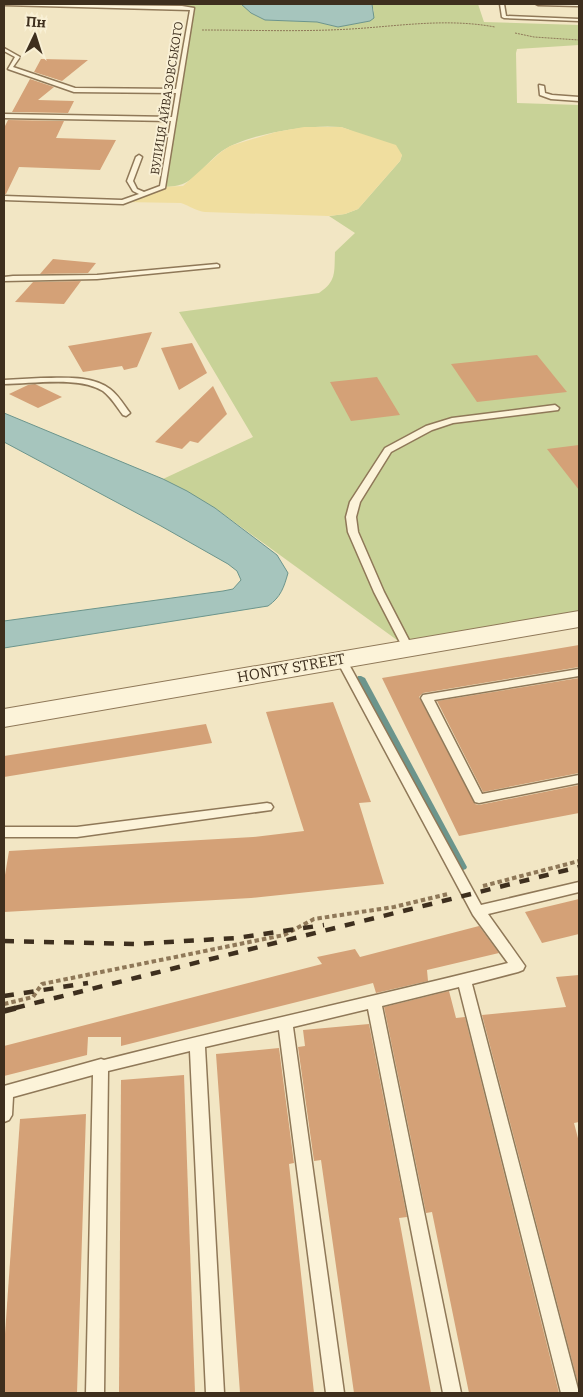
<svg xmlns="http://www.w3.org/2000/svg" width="583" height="1397" font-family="Bitter,serif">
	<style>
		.green { fill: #c8d297 }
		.sand { fill: #f0de9f }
		.water { fill: #a6c5bd; stroke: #6c958c }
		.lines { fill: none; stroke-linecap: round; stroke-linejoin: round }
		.stream { fill: #6c958c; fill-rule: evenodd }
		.building { fill: #d4a177 }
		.service-casing { stroke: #8f7858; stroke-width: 3 }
		.tertiary-casing { stroke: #8f7858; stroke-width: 2 }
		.path-far1 { stroke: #8f7858; stroke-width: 1; stroke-dasharray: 2 1; stroke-linecap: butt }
		.path { stroke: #8f7858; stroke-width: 4; stroke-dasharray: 4.5 3; stroke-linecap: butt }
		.service { fill: #fcf3d9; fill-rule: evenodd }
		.tertiary { fill: #fcf3d9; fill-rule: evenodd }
		.rail-far1 { stroke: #3e2f1e; stroke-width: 4.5; stroke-dasharray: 10 10; stroke-linecap: butt }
		.rail { stroke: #3e2f1e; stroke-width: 5.5; stroke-dasharray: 12 12; stroke-linecap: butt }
		.labels { text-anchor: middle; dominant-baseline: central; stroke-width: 4; stroke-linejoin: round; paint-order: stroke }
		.far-street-label { font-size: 12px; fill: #3e2f1e; stroke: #f9f0d5 }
		.street-label { font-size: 15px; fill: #3e2f1e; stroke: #f9f0d5 }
	</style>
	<rect width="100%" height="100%" fill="#f2e6c4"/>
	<path class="green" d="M4 4H241L251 13 265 20 317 22 338 27 370 21 374 11 372 4H478L484 22 579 25V45L517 49 516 53 517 103 579 105V619L408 648 215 508 163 479 253 437 179 312 319 293C337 281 334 272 335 252L355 233 329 216 345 214 358 209 400 161 402 155C388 149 352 129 340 127 309 124 247 134 222 151 198 169 196 187 163 187L192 9 182 7Z"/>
	<path class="sand" d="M304 127H341L396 145 402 155 400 161 358 209 345 214 329 216 205 212C196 211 190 206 181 203L123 202 163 187 183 186 221 152 230 146 276 132Z"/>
	<g class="water">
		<path d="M241 4H372L374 18 370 21 338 27 317 22 265 20 251 13Z"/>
		<path d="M4 413 163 479 187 491 215 508 277 555 288 573C284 587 281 597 268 606L4 648V621L223 591 233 589 241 580 237 571 228 564 161 526 4 442Z"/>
	</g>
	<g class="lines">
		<path class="stream" d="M358 676H361L365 678 467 867 466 869 463 870 460 869 357 678Z"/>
	</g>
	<g class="building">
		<path d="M41 59 88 60 62 81 34 72Z"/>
		<path d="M30 79 54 87 38 100 74 101 68 113 12 112Z"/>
		<path d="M8 120 64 121 56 138 116 140 100 170 19 167 6 194H4V128Z"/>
		<path d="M53 259 96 263 88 273 40 274Z"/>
		<path d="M81 281 64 304 15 302 33 282Z"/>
		<path d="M152 332 137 367 124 370 122 366 83 372 68 346Z"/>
		<path d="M192 343 207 373 179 390 161 348Z"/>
		<path d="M537 355 567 392 477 402 451 364Z"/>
		<path d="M377 377 400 415 351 421 330 382Z"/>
		<path d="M35 384 62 397 38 408 9 394 28 385Z"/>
		<path d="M213 386 227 414 198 443 190 441 182 449 155 442Z"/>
		<path d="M579 445V490L547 449Z"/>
		<path d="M579 645V667L423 693 419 697 475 804 479 805 579 785V813L459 836 382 678Z"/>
		<path d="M579 678V773L483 792 437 701Z"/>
		<path d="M333 702 371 802 359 803 384 884 251 898 4 912V881L9 851 253 837 304 831 266 712Z"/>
		<path d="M206 724 212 743 4 777V756Z"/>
		<path d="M579 899V934L542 943 525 912Z"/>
		<path d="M479 926 499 953 427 970 428 981 376 993 373 983 121 1046V1037H88L87 1055 4 1076V1046L322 964 317 957 355 949 360 957Z"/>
		<path d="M579 975V1122L574 1123 579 1142V1387L482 1015 566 1007 556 977Z"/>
		<path d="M449 991 456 1018 465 1017 559 1393H469L432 1212 426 1213 384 1007Z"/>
		<path d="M369 1024 407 1217 399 1218 431 1393H354L321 1160 314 1161 298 1047 305 1046 303 1030Z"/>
		<path d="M279 1048 294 1163 289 1164 314 1393H240L216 1054Z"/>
		<path d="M184 1075 195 1393H119L121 1080Z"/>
		<path d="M86 1114 77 1393H4V1348L20 1119Z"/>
	</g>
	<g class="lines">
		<g class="service-casing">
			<g id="service">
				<path d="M4 4 182 6 194 8 165 188 123 204 4 200V196L122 200 139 194 133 191 127 181 136 157 139 155 142 157 133 181 137 189 144 192 160 186 171 121 4 118V114L172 117 176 93 74 92 8 69 15 57 4 51V48L20 57 13 67 75 88 176 89 190 10 4 5Z"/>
				<path d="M500 4H504L506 16 579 19V21L504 18 502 17Z"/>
				<path d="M536 4H579V6L538 5Z"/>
				<path d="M539 85 544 86 545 93 552 95 579 97V101L551 99 540 95Z"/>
				<path d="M217 264 219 265V267L97 279 4 281V277L13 276 97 275Z"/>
				<path d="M41 378C63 378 92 375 110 389 118 395 124 405 130 413L126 416 123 415C117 407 111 397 103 391 79 376 32 384 4 384V380Z"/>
				<path d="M555 405 559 408 558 410 453 423 432 430 391 452 360 502 356 517 358 532 384 592 413 648 408 651 404 650 374 592 348 532 346 517 350 502 385 448 426 426 452 418Z"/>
				<path d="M341 656 346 659 481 905 579 882V892L488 914 525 966 523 970 518 972 472 984 579 1393H561L459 987 382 1006 461 1393H443L368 1009 293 1027 344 1393H326L279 1030 205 1047 224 1393H206L190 1051 108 1071 104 1393H86L93 1075 13 1097 12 1115 9 1120 4 1122V1086L101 1059 104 1060C238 1026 373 997 508 963L473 915 336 659Z"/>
				<path d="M579 669V676L434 700 482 794 579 775V783L479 803 475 802 421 698 423 695Z"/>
				<path d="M267 803 271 804 273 807 271 810 77 837H4V827H77Z"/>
			</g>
		</g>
		<g class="tertiary-casing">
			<path id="tertiary" d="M579 611V627L4 727V709Z"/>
		</g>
		<g class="path-far1">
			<path d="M202 30C251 30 301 32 351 29 400 26 446 18 495 27"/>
			<path d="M515 33 534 37 579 40"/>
		</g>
		<g class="path">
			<path d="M483 886 579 861"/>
			<path d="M4 1004 33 997 42 984 284 935 314 919 394 907 448 894"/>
		</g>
		<use href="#service" class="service"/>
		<use href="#tertiary" class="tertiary"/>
		<g class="rail-far1">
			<path d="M4 941 135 944 236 938 324 925"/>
			<path d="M4 996 88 983"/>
			<path d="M15 1008 579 867"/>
		</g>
		<path class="rail" d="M4 1011 20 1007"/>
	</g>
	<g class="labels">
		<g class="far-street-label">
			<text transform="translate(167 98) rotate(-81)">ВУЛИЦЯ АЙВАЗОВСЬКОГО</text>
		</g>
		<g class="street-label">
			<text transform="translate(291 668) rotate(-10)">HONTY STREET</text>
		</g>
	</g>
	<rect width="583" height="1397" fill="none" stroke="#3e2f1e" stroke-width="10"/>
	<g transform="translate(35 35) rotate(4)" stroke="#f9f0d5" stroke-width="4" paint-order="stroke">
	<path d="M0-4L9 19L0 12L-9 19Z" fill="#3e2f1e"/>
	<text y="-8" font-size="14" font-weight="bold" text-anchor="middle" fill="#3e2f1e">Пн</text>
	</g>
</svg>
